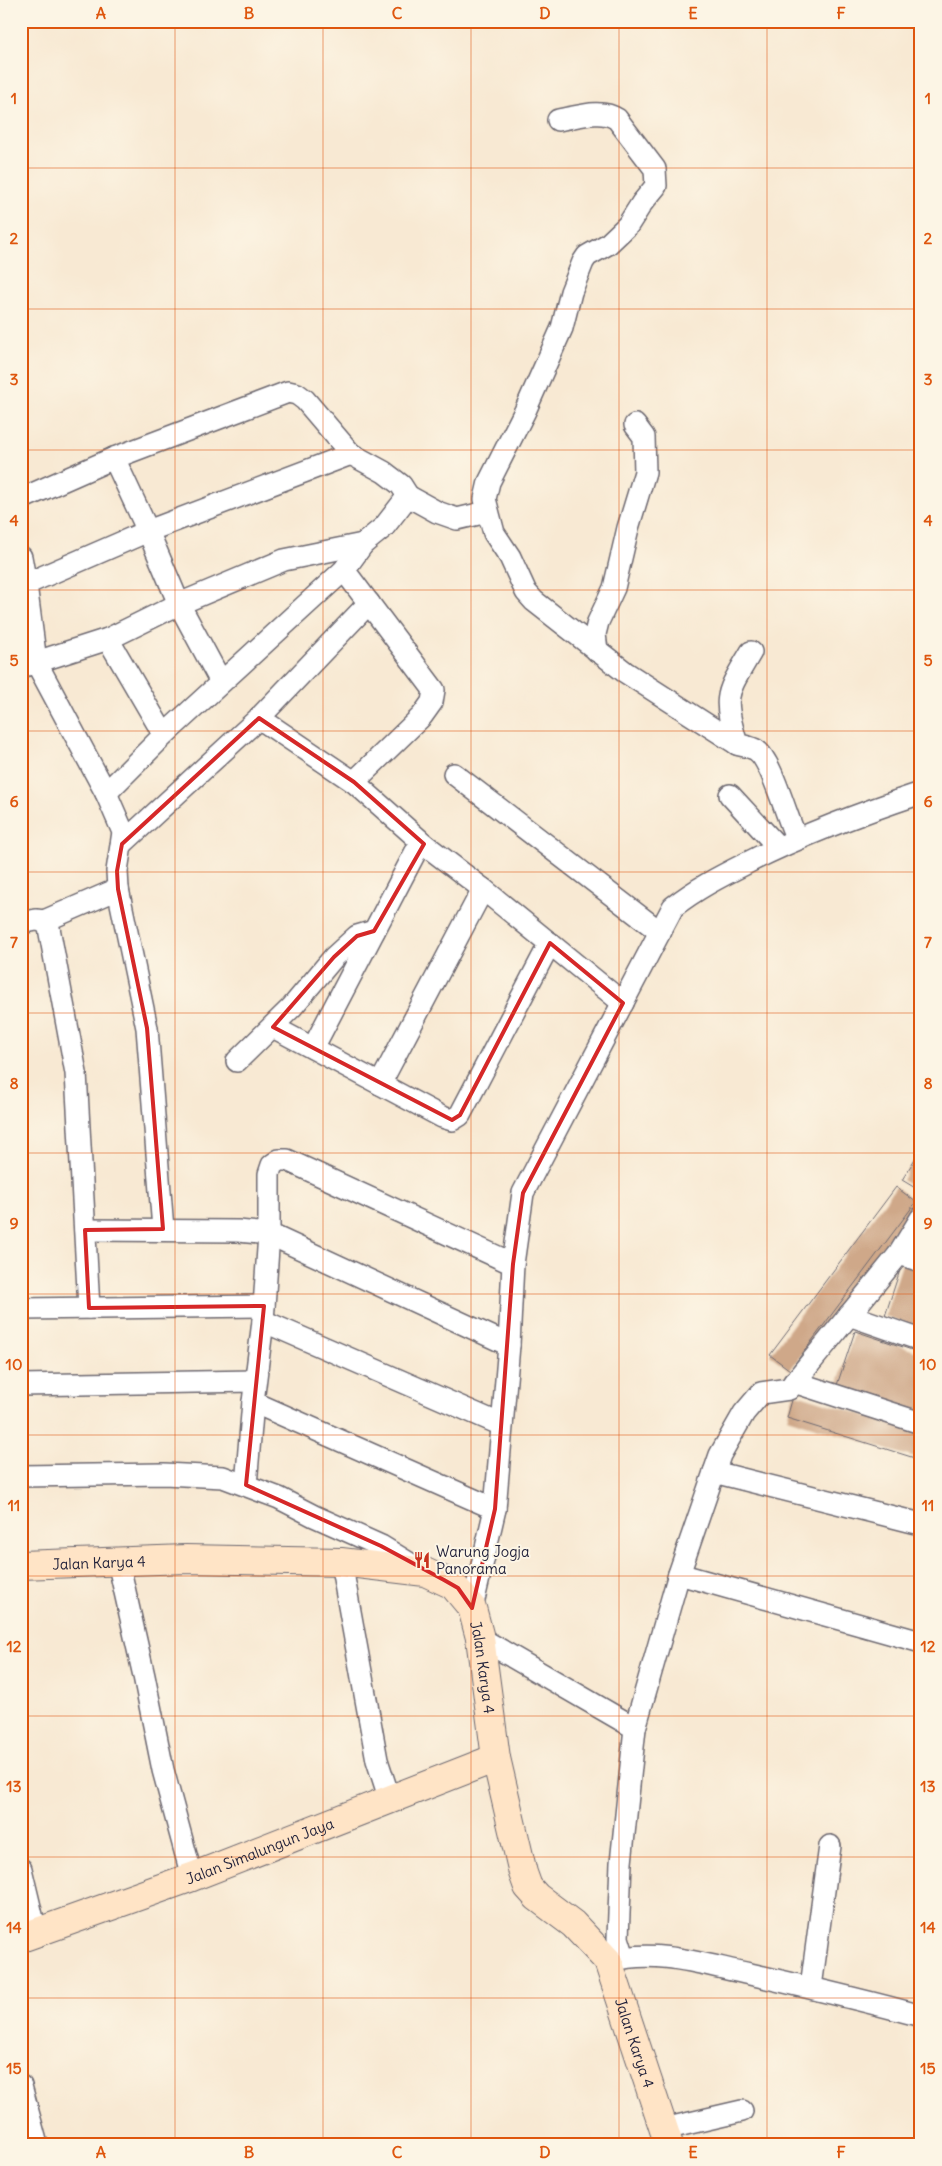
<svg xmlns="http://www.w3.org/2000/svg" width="942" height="2166" font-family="Delius,sans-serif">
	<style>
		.building { fill: #cfa889 }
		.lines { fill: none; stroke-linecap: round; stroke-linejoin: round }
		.street-casing { stroke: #6d6870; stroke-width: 24 }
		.secondary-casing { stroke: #6d6870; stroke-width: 30 }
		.street { stroke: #fff; stroke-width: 21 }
		.secondary { stroke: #ffe4c6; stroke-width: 28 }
		.marked { fill: none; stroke: #d62828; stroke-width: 4; stroke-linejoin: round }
		.grid { fill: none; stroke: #de560e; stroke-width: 1; stroke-opacity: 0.55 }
		.labels { text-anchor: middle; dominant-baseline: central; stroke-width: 4; stroke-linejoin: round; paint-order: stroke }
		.poi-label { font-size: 15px; fill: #22223b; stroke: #fcf5e5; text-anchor: start }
		.street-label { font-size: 15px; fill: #22223b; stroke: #fcf5e5 }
		.neatline { fill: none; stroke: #de560e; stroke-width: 2 }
		.grid-label { font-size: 16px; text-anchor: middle; font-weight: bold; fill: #de560e }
	</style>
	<rect width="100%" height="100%" fill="#fcf5e5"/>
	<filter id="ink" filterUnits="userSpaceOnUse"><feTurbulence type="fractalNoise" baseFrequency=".02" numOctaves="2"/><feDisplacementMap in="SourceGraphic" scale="10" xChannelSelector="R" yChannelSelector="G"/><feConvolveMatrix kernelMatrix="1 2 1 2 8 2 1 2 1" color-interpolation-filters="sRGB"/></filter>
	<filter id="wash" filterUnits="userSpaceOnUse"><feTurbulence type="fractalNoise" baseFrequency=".0096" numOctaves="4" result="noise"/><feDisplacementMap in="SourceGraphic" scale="20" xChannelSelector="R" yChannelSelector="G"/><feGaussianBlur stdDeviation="1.12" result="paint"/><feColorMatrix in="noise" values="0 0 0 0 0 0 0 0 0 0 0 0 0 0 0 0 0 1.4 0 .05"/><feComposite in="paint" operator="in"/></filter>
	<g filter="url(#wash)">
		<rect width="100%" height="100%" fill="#f8e9d3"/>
		<g id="blocks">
			<g class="building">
				<path d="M921 1149V1183L917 1189 902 1180Z"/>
				<path d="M896 1187 916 1202 790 1370 770 1355Z"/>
				<path d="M921 1235V1252L911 1250Z"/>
				<path d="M902 1264 921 1270V1328L885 1316Z"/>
				<path d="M855 1331 921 1353V1412L837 1385Z"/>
				<path d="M794 1393 921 1433V1460L787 1418Z"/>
			</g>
		</g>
	</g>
	<g filter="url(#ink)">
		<use href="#blocks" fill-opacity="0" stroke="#6d6870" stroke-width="1"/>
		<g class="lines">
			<g class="street-casing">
				<g id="street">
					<path d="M558 120C577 117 601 108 617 119L655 169 656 186 642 203 628 225 608 244 587 256 583 262 571 292 562 328 525 411 489 482 485 499 494 533 510 557 526 592 534 601 625 672 737 744"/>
					<path d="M114 458 148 531 351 454"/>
					<path d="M408 496 437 512 457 519 487 512"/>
					<path d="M21 499 114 458 288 392 297 394 305 400 351 454 384 472 401 485 408 496 384 527 363 544 344 570 164 735 106 793"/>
					<path d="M21 557 26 584"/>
					<path d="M344 570 434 690 432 702 422 716 354 782"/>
					<path d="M108 639 164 735"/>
					<path d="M597 651 595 634 598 622 614 588 628 528 645 472 644 437 635 425"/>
					<path d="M751 652C726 695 722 695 737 744 743 746 751 747 756 750 772 760 787 820 797 839"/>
					<path d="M21 667 108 639 179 604 284 560 363 544"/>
					<path d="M259 718 354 782 424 844"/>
					<path d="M454 774 660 932"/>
					<path d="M730 795 778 847"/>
					<path d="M122 844 259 718 369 603"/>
					<path d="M118 889 117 871 123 832 106 793 36 662 26 584 148 531 179 604 221 682"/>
					<path d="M44 921 118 889 147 1028 163 1229"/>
					<path d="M21 923 36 920 44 921 49 928 76 1073 89 1308"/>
					<path d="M273 1027 442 1117 452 1120 460 1115 550 943"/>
					<path d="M313 1048 415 853 424 844 483 889 623 1003"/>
					<path d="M237 1061 292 1007 334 957 357 936 374 931"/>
					<path d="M380 1084 483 889"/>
					<path d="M85 1230 238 1231 269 1234 509 1345"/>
					<path d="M899 1254 921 1261"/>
					<path d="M21 1309 264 1306"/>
					<path d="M849 1315 921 1340"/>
					<path d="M263 1321 502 1425"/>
					<path d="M794 1382 921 1423"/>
					<path d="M21 1385 255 1381"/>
					<path d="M253 1402 495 1509"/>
					<path d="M714 1472 921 1524"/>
					<path d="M21 1476 164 1474 223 1477 279 1498 314 1516 381 1546 420 1570"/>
					<path d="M246 1485 253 1402 263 1321 269 1234V1174L272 1165 279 1160H287L513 1264"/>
					<path d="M118 1561 144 1676 163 1770 192 1877"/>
					<path d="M341 1562 377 1760 390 1800"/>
					<path d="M679 1574 921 1642"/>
					<path d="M472 1608 495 1509 509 1345 513 1264 523 1193 673 907C696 889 719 877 745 864 801 835 861 813 921 793"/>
					<path d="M480 1638 635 1728"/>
					<path d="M21 1869 36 1932"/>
					<path d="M624 1957 618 1938 621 1863 635 1728 679 1574 720 1455 744 1413 761 1393 789 1389 899 1254 921 1218"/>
					<path d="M611 1961C656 1948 705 1965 750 1974 807 1987 864 2000 921 2016"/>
					<path d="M811 1987 830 1846"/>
					<path d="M21 2086 37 2145"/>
					<path d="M664 2129 742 2111"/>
				</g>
			</g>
			<g class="secondary-casing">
				<g id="secondary">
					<path id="s1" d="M21 1565 186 1559 341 1562 425 1572 453 1585 472 1608 480 1638 496 1758 523 1873 528 1887 537 1897 573 1924 608 1961 669 2145"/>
					<path id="s2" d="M21 1938 192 1877 496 1758"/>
				</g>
			</g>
			<use href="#street" class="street"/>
			<use href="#secondary" class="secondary"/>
		</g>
	</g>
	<path class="marked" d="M259 718 354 782 424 844 374 931 357 936 334 957 273 1027 452 1120 460 1115 550 943 623 1003 523 1193 513 1264 495 1509 472 1608 458 1588 444 1580 381 1546 246 1485 264 1306 89 1308 85 1230 163 1229 147 1028 118 889 117 871 122 844Z"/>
	<path class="grid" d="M175 21V2145M323 21V2145M471 21V2145M619 21V2145M767 21V2145M21 168H921M21 309H921M21 450H921M21 590H921M21 731H921M21 872H921M21 1013H921M21 1153H921M21 1294H921M21 1435H921M21 1576H921M21 1716H921M21 1857H921M21 1998H921"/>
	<defs>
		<g id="restaurant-bare" transform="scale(1.35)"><path d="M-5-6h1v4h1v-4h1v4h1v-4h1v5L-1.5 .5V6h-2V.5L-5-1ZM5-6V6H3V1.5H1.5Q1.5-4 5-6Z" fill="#c8321e" stroke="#fcf5e5" stroke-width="2.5" paint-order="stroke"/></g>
	</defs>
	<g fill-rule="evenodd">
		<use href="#restaurant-bare" x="422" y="1560"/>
	</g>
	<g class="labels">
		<g class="poi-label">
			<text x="436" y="1551">Warung Jogja<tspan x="436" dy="17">Panorama</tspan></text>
		</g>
		<g class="street-label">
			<text stroke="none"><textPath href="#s1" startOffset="78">Jalan Karya 4</textPath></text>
			<text stroke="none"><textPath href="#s1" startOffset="526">Jalan Karya 4</textPath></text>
			<text stroke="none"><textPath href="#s2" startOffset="254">Jalan Simalungun Jaya</textPath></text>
			<text stroke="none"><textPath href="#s1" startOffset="946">Jalan Karya 4</textPath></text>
		</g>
	</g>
	<rect width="942" height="2166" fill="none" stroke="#fcf5e5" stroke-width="55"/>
	<rect x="28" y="28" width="886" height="2110" class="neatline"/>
	<g class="grid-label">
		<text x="101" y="19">A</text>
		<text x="249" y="19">B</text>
		<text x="397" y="19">C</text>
		<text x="545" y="19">D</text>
		<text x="693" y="19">E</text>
		<text x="841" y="19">F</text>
		<text x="14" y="104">1</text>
		<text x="928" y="104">1</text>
		<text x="14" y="244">2</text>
		<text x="928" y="244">2</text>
		<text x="14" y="385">3</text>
		<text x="928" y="385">3</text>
		<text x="14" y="526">4</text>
		<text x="928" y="526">4</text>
		<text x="14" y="666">5</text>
		<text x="928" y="666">5</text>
		<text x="14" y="807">6</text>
		<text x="928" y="807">6</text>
		<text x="14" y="948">7</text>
		<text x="928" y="948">7</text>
		<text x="14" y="1089">8</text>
		<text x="928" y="1089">8</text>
		<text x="14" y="1229">9</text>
		<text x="928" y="1229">9</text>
		<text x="14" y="1370">10</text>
		<text x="928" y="1370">10</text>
		<text x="14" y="1511">11</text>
		<text x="928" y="1511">11</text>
		<text x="14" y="1652">12</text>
		<text x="928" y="1652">12</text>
		<text x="14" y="1792">13</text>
		<text x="928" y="1792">13</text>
		<text x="14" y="1933">14</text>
		<text x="928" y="1933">14</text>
		<text x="14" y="2074">15</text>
		<text x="928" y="2074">15</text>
		<text x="101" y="2158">A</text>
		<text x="249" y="2158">B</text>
		<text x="397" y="2158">C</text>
		<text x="545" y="2158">D</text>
		<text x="693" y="2158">E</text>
		<text x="841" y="2158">F</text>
	</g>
</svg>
